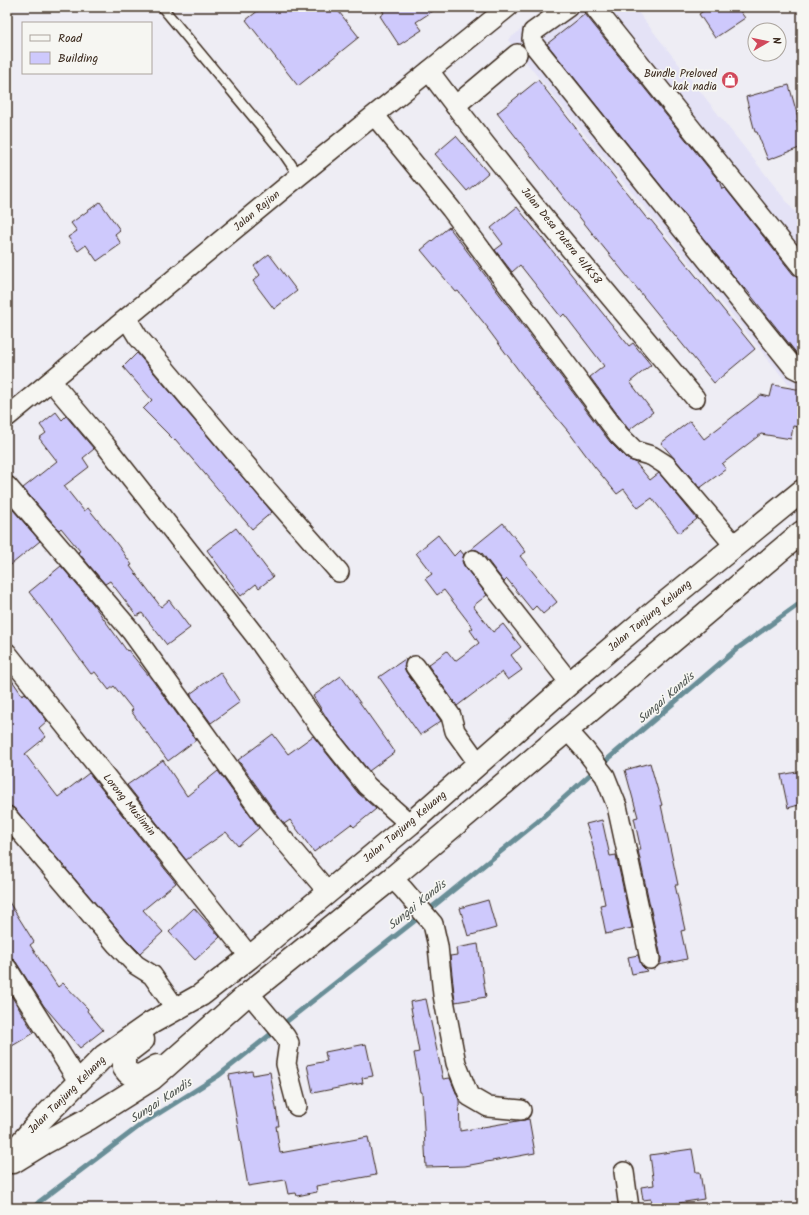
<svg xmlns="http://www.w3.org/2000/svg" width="809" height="1215" font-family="Kalam,sans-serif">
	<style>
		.built { fill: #e4e2f6 }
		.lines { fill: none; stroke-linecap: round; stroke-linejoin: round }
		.stream { stroke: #698e97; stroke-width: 5 }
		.building { fill: #cec9fc; stroke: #3b2a1e }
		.service-casing { stroke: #3b2a1e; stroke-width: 12 }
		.minor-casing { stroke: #3b2a1e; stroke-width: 22 }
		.secondary-casing { stroke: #3b2a1e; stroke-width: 25 }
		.service { stroke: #f6f6f2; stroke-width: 9 }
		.minor { stroke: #f6f6f2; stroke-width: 19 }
		.secondary { stroke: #f6f6f2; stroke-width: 22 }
		.labels { text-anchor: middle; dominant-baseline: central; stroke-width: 3.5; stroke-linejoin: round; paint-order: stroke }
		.poi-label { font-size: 11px; fill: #3b2a1e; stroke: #f6f6f2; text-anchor: end }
		.street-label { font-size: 11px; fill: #3b2a1e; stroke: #f6f6f2 }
		.water-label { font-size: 12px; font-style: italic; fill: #4e5450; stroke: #f6f6f2 }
	</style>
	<rect width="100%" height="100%" fill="#eeedf4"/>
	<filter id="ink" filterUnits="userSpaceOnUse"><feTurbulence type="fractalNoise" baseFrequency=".025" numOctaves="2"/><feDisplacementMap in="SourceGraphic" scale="8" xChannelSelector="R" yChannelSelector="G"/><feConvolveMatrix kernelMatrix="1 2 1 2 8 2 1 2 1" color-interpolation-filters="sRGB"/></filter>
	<g filter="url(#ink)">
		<path class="built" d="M549 7H634L802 221V401L508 40Z"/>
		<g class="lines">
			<g class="stream">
				<path d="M601 765 738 648 802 602"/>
				<path d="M282 1025 436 904 536 823 595 770"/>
				<path d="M33 1208 39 1202 142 1124 218 1076 276 1030"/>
			</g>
		</g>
		<g class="building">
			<path d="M263 7H335L359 37 298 86 246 20Z"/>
			<path d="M380 7H439L416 22 422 30 399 45 380 16 384 13Z"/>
			<path d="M709 7H737L745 18 715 38 699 14Z"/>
			<path d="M585 14 719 181 722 189 725 188 793 274 798 277 802 278V360L745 288 744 289 547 44Z"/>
			<path d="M538 80 648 220 650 219 755 349 714 383 600 243 497 113Z"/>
			<path d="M789 85 799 121H796L802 135V147L768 160 757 132H755L746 97Z"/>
			<path d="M456 136 488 173 467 191 435 154Z"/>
			<path d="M100 202 120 230 115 234 121 244 97 261 86 245 78 251 68 237 77 231 71 223Z"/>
			<path d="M517 207 629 346 633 343 651 365 630 382 653 412 629 430 590 377 604 366 564 314 561 317 520 265 512 272 495 250 503 244 491 228Z"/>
			<path d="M449 227 610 442 627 459 635 462 650 480 659 473 697 519 679 533 652 498 638 508 624 489 617 494 594 466 568 431 534 391 487 328H488L458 291 456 292 421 250Z"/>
			<path d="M269 254 297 291 274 309 253 281 260 275 254 266Z"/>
			<path d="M137 353 272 512 252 529 175 439 174 440 143 409 152 400 123 367Z"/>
			<path d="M773 385 802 390V411L799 427 793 426 791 439 761 434 722 464 726 469 700 488 661 443 690 421 704 439 761 395 770 397Z"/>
			<path d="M56 412 62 420 66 416 94 449 83 458 89 467 64 486 84 511 88 508 117 544 132 565 130 566 161 607 169 600 190 628 167 645 142 613 137 616 110 581 105 584 78 552 80 551 61 528 59 530 23 488 57 461 39 438 46 433 40 425Z"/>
			<path d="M7 503 40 541 7 568Z"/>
			<path d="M503 523 526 552 520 556 557 602 543 614 536 606 532 610 507 579 504 582 482 553 477 550 471 549Z"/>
			<path d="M236 528 273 577 259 588 256 584 241 596 207 550Z"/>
			<path d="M438 535 454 556 460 550 464 555 462 561 464 566 487 595 473 606 493 632 503 624 521 647 511 655 522 670 508 680 502 672 457 706 428 665 447 651 455 661 479 643 470 630 473 628 444 590 437 595 425 579 432 574 416 553Z"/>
			<path d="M61 566 93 604 127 651 128 650 153 681 196 740 168 761 131 711 133 710 114 686 109 690 95 672 91 674 57 628 29 592Z"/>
			<path d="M405 659 406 661 404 667 406 672 441 721 420 735 379 677Z"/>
			<path d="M220 672 240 702 211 723 190 694Z"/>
			<path d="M7 673 22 695 25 693 47 721 39 728 46 737 25 754 58 797 89 773 176 883 143 910 163 932 140 953 125 938 15 809 10 806 7 801Z"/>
			<path d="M341 676 395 752 369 771 330 723 313 696Z"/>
			<path d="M273 734 288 754 313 736 358 793 376 809 354 827 351 824 314 852 290 820 284 824 276 813 238 760Z"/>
			<path d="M163 760 187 796 218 771 259 828 238 846 226 832 186 860 127 785Z"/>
			<path d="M650 763 662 805H661L678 885H675L685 930 681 931 687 959 659 965 661 962V957L638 850H641L634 818 638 817 625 770Z"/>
			<path d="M802 771V804L788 808 781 775Z"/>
			<path d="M602 820 610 856 616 855 632 928 606 934 600 905 605 904 592 842 586 824Z"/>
			<path d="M7 899 34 942 30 945 58 987 63 983 88 1009 87 1011 103 1030 80 1048 44 1006 16 962 12 958 7 957Z"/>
			<path d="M488 900 496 928 468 936 460 908Z"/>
			<path d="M194 908 220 937 195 960 169 932Z"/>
			<path d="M478 944 486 997 455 1002 450 956 457 955 456 948Z"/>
			<path d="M638 955 642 966 647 971 632 974 628 957Z"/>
			<path d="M7 989 34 1033 12 1046 7 1038Z"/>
			<path d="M426 999 443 1079 450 1078 459 1100 460 1131 529 1119 535 1153 465 1166 426 1167 422 1092H421L414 1053 419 1052 410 1002Z"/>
			<path d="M366 1044 373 1076 362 1078 363 1083 313 1093 307 1065 327 1061 325 1052Z"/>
			<path d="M252 1071 253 1075 270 1072 279 1126H276L280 1153 368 1137 376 1175 316 1186 317 1192 297 1196 296 1193 288 1194 285 1180 248 1186 229 1075Z"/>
			<path d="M692 1149 696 1172H700L704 1199 653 1207 651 1199 643 1200 641 1187 654 1185 650 1155Z"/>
		</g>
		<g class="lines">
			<g class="service-casing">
				<path id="service" d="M162 7 284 154 299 176"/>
			</g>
			<g class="minor-casing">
				<g id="minor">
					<path d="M568 7 533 32 532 39 534 45 794 368 802 372"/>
					<path d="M594 7 802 267"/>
					<path d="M429 71C513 184 605 290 695 398"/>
					<path d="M455 106 517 54"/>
					<path d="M375 116 451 209 619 435 635 451 652 456 666 465 735 546"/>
					<path d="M127 319 138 337 268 491 339 572"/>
					<path d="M51 381 106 446 256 637 319 726 367 786 410 824"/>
					<path d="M7 417 299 176 508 7"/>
					<path d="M7 486 131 631 267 820 328 892"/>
					<path d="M473 560 570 683"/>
					<path d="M7 653 250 957"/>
					<path d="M415 666 451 716 455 731 478 763"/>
					<path d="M567 730 585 750 605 776 617 806 650 959"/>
					<path d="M7 816 117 945 136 965 152 975 176 1009"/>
					<path d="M392 878 403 889 433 924 438 946 443 995 456 1063 469 1096 488 1107 521 1110"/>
					<path d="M7 968 78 1081"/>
					<path d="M249 993 285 1036 289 1043 286 1064 297 1106"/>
					<path d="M624 1172 629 1208"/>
				</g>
			</g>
			<g class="secondary-casing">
				<g id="secondary">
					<path d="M143 1040 130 1050 124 1058V1068L128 1073 138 1077 157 1066"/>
					<path d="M7 1159 39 1122 104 1056 151 1023 201 995 250 957 410 824 570 683 655 611 802 491"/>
					<path d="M13 1162 44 1143 90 1118 152 1079 249 993 392 878 802 532"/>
				</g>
			</g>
			<use href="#service" class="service"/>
			<use href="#minor" class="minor"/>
			<use href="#secondary" class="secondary"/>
		</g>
	</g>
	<defs>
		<g id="shop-disc" transform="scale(0.9)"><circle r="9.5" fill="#d1495b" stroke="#f6f6f2"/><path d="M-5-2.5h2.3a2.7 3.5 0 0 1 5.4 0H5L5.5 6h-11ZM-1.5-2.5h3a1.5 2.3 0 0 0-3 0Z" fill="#fff"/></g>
	</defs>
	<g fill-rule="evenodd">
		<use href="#shop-disc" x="730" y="80"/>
	</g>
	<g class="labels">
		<g class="poi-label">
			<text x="717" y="74">Bundle Preloved<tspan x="717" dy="13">kak nadia</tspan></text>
		</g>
		<g class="street-label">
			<text transform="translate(257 211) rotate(-40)">Jalan Rajion</text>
			<text transform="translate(561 236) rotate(51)">Jalan Desa Putera 41/KS8</text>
			<text transform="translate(650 616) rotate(-40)">Jalan Tanjung Keluang</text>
			<text transform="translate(129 805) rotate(51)">Lorong Muslimin</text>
			<text transform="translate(405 827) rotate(-40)">Jalan Tanjung Keluang</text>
			<text transform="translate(67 1095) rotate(-45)">Jalan Tanjung Keluang</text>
		</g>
		<g class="water-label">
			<text transform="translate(666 698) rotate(-41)">Sungai Kandis</text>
			<text transform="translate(417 905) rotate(-39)">Sungai Kandis</text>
			<text transform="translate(161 1101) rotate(-33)">Sungai Kandis</text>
		</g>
	</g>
	<rect width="809" height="1215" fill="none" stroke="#f6f6f2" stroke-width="24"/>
	<rect x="12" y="12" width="785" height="1191" fill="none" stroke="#3b2a1e" stroke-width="1.5" filter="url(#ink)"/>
	<rect x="22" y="22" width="130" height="52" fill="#f6f6f2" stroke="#aba49d"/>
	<rect x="30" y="35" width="20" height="6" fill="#f6f6f2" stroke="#aba49d"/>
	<text x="58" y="42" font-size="12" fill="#3b2a1e">Road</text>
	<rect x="30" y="52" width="20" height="12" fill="#cec9fc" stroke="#aba49d"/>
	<text x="58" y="62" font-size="12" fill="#3b2a1e">Building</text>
	<g transform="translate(767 42) rotate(81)"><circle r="19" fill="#f6f6f2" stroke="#aba49d"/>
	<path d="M0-3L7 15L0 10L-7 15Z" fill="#d1495b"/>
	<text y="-6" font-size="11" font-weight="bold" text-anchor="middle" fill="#3b2a1e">N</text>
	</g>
</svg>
